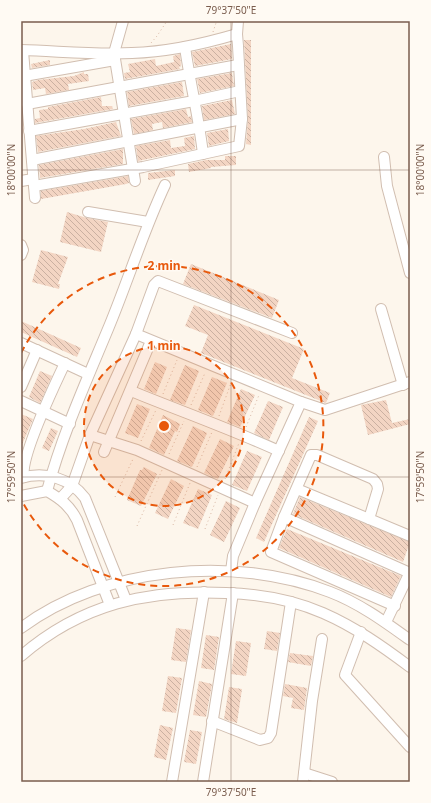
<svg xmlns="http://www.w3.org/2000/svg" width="431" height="803" font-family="'Noto Sans',sans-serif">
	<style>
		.building { fill: url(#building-back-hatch) }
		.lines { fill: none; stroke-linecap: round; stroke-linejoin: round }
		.minor-casing { stroke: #d1beb0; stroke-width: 12 }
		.path { stroke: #d9b8a5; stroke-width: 1; stroke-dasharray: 1 3; stroke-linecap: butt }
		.minor { stroke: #fff; stroke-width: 10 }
		.ticks { fill: none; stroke: #7a5c4d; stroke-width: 1; stroke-opacity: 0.45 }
		.ring { fill: none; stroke: #e8590c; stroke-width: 2; stroke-dasharray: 7 5 }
		.centre { fill: #e8590c; stroke: #fffaf3; stroke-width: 2 }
		.ring-label { font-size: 12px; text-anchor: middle; font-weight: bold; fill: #e8590c; stroke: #fffaf3; stroke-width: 3; stroke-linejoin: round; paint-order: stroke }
		.neatline { fill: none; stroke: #7a5c4d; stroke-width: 1.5 }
		.ticks-label { font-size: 10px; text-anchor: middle; fill: #7a5c4d }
	</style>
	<defs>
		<pattern id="building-back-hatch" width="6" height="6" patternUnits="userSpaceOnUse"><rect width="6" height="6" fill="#f3d5c3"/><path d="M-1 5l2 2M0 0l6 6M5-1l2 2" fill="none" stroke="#cab0a1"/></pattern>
	</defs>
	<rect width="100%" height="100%" fill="#fdf6ec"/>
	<g class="building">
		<path d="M244 40H251V145L246 144 248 119Z"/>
		<path d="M231 44 232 59 195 66 192 52Z"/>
		<path d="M180 54 181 66 179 67 180 69 125 79 124 73 130 72 128 64 155 59 156 66 174 62 173 56Z"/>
		<path d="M50 60V65L32 68 31 64Z"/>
		<path d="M84 72V74H88L89 81 68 84 69 90 46 94 45 88 33 90 32 82 38 80 74 76Z"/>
		<path d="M232 73 234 86 200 93 197 79Z"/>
		<path d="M182 82 184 96 129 106 127 92Z"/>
		<path d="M101 97 102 106H112L113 109 35 123V119L40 118 39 110 48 109V107Z"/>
		<path d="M232 100 235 114 204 120 202 106Z"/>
		<path d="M186 109 188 117 191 116 192 122 163 128 162 122 152 124 153 130 134 134 131 119Z"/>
		<path d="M116 122 121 136 38 152 36 136 84 129Z"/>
		<path d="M228 129 229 141 209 146 207 133Z"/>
		<path d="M194 136 195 149 138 161 136 146 170 140 171 148 185 146 184 138Z"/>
		<path d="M123 149V164L40 178 39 165Z"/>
		<path d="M225 156H236V165L211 167V168L189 172 188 164 206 160H225Z"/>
		<path d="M175 170V176L148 180V173Z"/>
		<path d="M128 176 129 183 126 184 41 199V191Z"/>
		<path d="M67 212 87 218 108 222 101 252 60 242Z"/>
		<path d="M41 250 68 257 58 284H60L59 289 32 282Z"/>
		<path d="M191 264 279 300 272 318 183 284Z"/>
		<path d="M194 305 304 349 292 378 330 393 326 403 201 353 208 335 185 326Z"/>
		<path d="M21 321 81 348 77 357 21 332Z"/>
		<path d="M155 362 167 367 156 394 144 389Z"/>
		<path d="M185 365 199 371 185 405 170 400Z"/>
		<path d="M40 371 52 376 40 403 29 397Z"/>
		<path d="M212 377 227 383 213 416 198 410Z"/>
		<path d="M241 389 255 395 240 427 227 422Z"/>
		<path d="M386 400 392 423 410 419V424L368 435 361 405Z"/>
		<path d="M268 401 283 407 269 440 254 433Z"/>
		<path d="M137 404 150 409 138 438 125 433Z"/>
		<path d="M21 414 33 419 21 447Z"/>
		<path d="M163 415 180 424 177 432 175 431 164 455 149 448Z"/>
		<path d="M309 417 318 421 264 542 256 538Z"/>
		<path d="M193 426 207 433 192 467 177 461Z"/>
		<path d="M51 428 58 431 49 451 42 448Z"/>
		<path d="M220 439 234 446 218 479 204 473Z"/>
		<path d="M247 451 262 457 247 491 232 485Z"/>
		<path d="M144 467 157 474 141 506 127 500 140 470H142Z"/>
		<path d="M171 479 184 486 168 519 155 513Z"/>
		<path d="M198 489 212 495 198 529 183 523Z"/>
		<path d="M300 497 410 542 403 562 293 514Z"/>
		<path d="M226 501 240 508 224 542 210 535Z"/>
		<path d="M287 529 401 576 391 597 279 548Z"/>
		<path d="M176 628 191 630 186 662 171 660Z"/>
		<path d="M267 631 280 633 277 651 264 649Z"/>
		<path d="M206 635 219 637 214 670 201 668Z"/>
		<path d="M236 641 251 643 246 676 231 674Z"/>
		<path d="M290 653 313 656 311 666 288 662Z"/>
		<path d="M168 676 182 678 176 713 162 711Z"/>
		<path d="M199 681 212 684 206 717 193 715Z"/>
		<path d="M285 684 307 688 304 710 291 708 293 698 283 696Z"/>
		<path d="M229 687 242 689 237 723 224 719Z"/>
		<path d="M160 725 173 728 166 760 154 757Z"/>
		<path d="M190 730 202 732 196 764 184 762Z"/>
	</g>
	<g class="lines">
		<g class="minor-casing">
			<g id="minor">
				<path d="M123 21 114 53 135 181"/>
				<path d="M237 34 238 21"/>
				<path d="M185 47C190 83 199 118 203 154"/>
				<path d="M21 50C58 51 95 55 132 53 167 52 203 44 237 34L238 46 242 119 239 146 143 167 34 186"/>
				<path d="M23 51 35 198"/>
				<path d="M24 76 115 60"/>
				<path d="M27 104 238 65"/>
				<path d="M29 131 194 101 240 91"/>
				<path d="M384 157 387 186 410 273"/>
				<path d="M32 160 242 119"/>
				<path d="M21 181 33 179"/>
				<path d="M88 212 148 222"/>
				<path d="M21 245 23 250 21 255"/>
				<path d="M381 309 403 385"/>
				<path d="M136 334 301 402 325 410 410 382"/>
				<path d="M21 343 88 374"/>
				<path d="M21 387 37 350"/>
				<path d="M131 391C180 411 231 429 279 451"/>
				<path d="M21 401 70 424"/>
				<path d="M90 435 137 450 255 503"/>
				<path d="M104 452 151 341"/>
				<path d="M24 477C20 458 55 384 65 363"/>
				<path d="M21 478C45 471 70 478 85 498L126 600"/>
				<path d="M297 489 410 536"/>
				<path d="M47 491C62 435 86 382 108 329 128 281 143 232 165 185"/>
				<path d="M21 496 47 491C61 499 70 506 77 520L110 605"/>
				<path d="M60 499 72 486 90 435 136 334 154 285 158 281 292 333"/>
				<path d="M284 517 410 573"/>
				<path d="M369 519 378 489 377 484 373 479 317 455H311L284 517 271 552 395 606"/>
				<path d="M231 571 233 556 255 503 301 402"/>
				<path d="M386 622 410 572"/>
				<path d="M21 628C104 566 235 555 330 592 359 603 385 622 410 640"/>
				<path d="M361 632 345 675 410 747"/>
				<path d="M21 656C81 604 148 589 226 593 259 594 293 600 323 613 355 627 382 646 410 667"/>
				<path d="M212 721 260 740 268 738 271 733 291 602"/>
				<path d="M304 773 332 782"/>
				<path d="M172 782 204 592"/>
				<path d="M203 782 233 593"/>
				<path d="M303 782 312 701 322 639"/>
			</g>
		</g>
		<g class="path">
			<path d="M213 32 216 23 218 21"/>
			<path d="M151 43 157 36 167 21"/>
			<path d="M163 394 177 360"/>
			<path d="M191 405 205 373"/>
			<path d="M219 416 231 383"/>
			<path d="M246 427 259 395"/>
			<path d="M141 441 156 410"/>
			<path d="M169 454 184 421"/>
			<path d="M197 467 212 432"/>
			<path d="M225 479 239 443"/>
			<path d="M115 497 133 459"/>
			<path d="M173 525 190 483"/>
			<path d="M137 526 162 470"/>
			<path d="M205 529 218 495"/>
		</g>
		<use href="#minor" class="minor"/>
	</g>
	<path class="ticks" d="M231 21V782M21 170H410M21 477H410"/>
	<circle cx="164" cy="426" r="80" fill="#e8590c" fill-opacity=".12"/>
	<g class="ring">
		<circle cx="164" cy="426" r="80"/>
		<path d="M21 353A160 160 0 1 1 21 499"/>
	</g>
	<circle cx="164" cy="426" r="6" class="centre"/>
	<g class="ring-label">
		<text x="164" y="270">2 min</text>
		<text x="164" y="350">1 min</text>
	</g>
	<rect width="431" height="803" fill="none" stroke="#fffaf3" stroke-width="44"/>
	<rect x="22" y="22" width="387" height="759" class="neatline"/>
	<g class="ticks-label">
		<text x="231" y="14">79°37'50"E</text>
		<text transform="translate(11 170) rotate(-90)" y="4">18°00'00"N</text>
		<text transform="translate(420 170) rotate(-90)" y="4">18°00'00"N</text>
		<text transform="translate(11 477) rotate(-90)" y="4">17°59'50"N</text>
		<text transform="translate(420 477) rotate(-90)" y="4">17°59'50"N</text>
		<text x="231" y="796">79°37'50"E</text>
	</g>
</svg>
